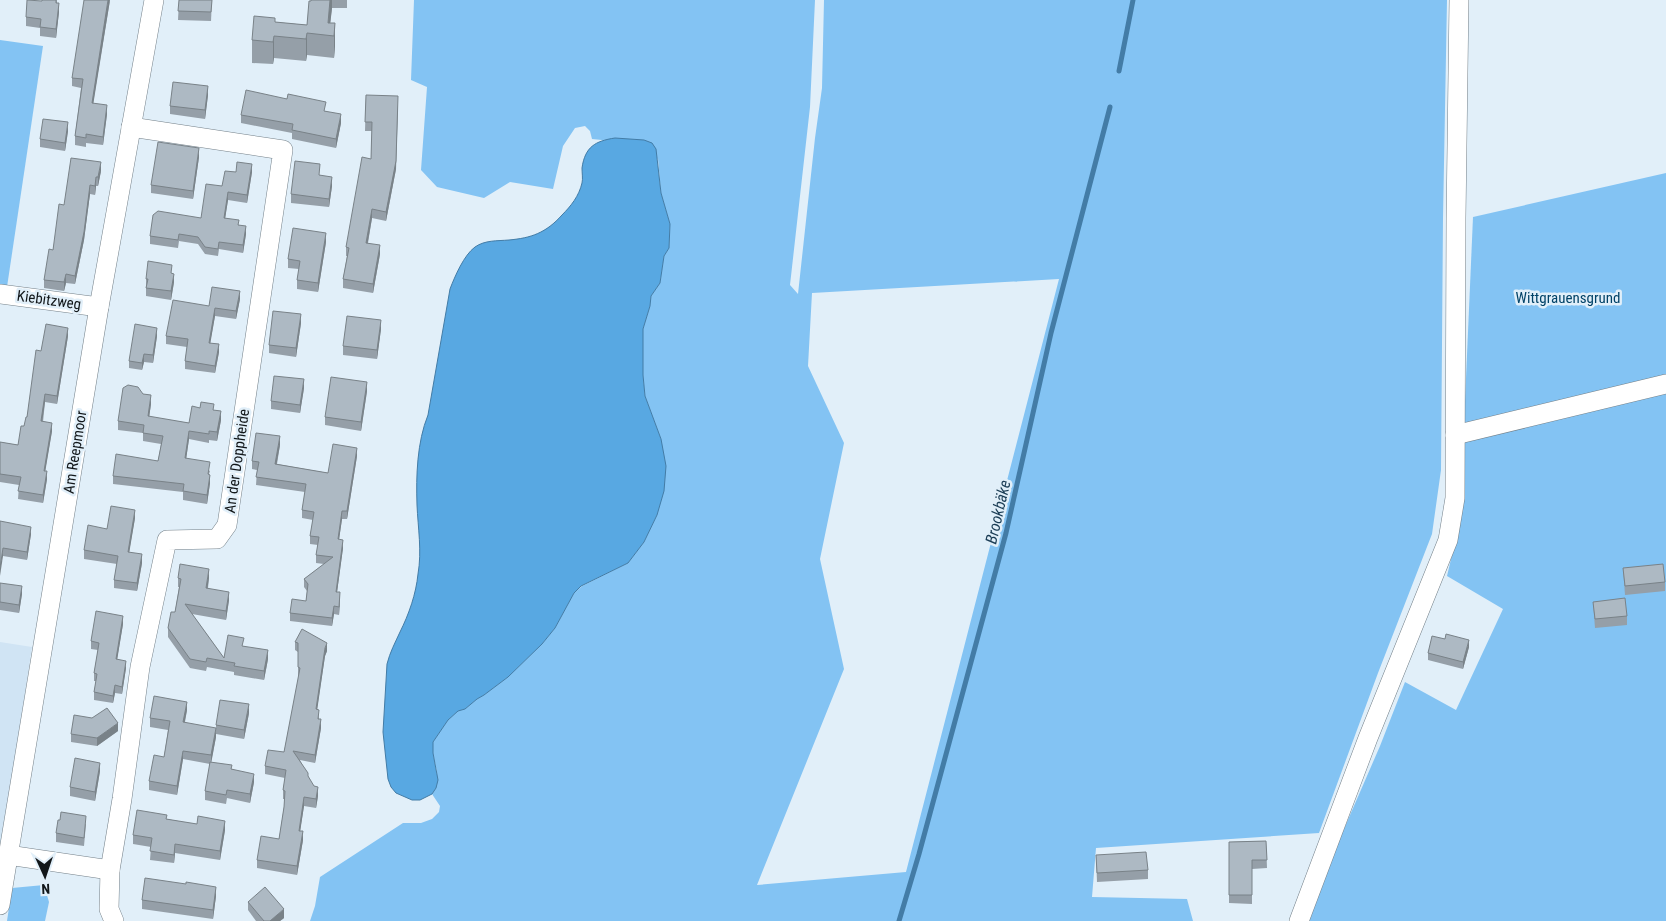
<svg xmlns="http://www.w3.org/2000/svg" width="1666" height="921" font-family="'Roboto Condensed',sans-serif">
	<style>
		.built { fill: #d0e4f4 }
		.green { fill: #83c3f3; fill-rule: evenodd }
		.water { fill: #58a8e2; stroke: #437ca6 }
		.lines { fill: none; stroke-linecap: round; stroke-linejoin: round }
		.stream { stroke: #437ca6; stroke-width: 5 }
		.street-casing { stroke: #748089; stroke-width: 20 }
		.street { stroke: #fff; stroke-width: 19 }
		.wall { fill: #959fa8 }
		.shaded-wall { fill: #798288 }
		.building { fill: #adb9c3; stroke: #798288 }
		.labels { text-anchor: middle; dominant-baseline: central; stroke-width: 5; stroke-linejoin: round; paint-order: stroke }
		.park-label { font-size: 15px; fill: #004267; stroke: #e1eff9 }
		.street-label { font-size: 15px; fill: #12171a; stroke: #e1eff9 }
		.water-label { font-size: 16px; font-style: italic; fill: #1a3c54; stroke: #e1eff9 }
	</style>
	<rect width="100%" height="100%" fill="#e1eff9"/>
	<path class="built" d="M0 642 32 647 0 858Z"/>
	<g class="green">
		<path d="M414 0H815L810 107 790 285 798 294 815 138 822 88 824 0H1447L1443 218 1441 470 1432 534 1378 673 1319 833 1096 848 1092 897 1187 899 1193 921H310L315 906 320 877 403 823H421L432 819 439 812 440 806 432 794 436 788 437 772 433 753V742L448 720 458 711 465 709 477 699 484 695 508 677 542 644 555 628 574 593 582 586 628 563 644 542 657 515 661 439 645 396 643 375V329L650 306 651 296 660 283 664 256 669 248 670 224 661 193 658 159 630 139 602 140 592 139 590 131 585 126 575 128 563 146 553 189 510 182 484 198 437 187 421 170 427 87 411 80ZM1059 279 906 872 757 885 844 669 820 559 844 443 808 366 812 293Z"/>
		<path d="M0 40 43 46 7 287 0 286Z"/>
		<path d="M1666 173V379L1464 424 1473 217Z"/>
		<path d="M1666 393V921H1304L1380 746 1405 682 1456 710 1503 609 1447 576 1456 538 1465 439Z"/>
		<path d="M44 885 49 902 45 921H7L12 888Z"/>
	</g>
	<path class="water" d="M615 138 644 140 652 143 656 149 661 193 670 224 669 248 664 256 660 283 651 296 650 306 643 329V375L645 396 661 439 666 466 664 491 657 515 644 542 628 563 581 586 574 593 555 628 542 644 508 677 484 695 477 699 465 709 458 711 448 720 433 742V753L438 780 436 788 432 794 420 800H412L396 793 391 787 388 779 383 732 387 664C390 652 395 643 400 632 409 614 416 594 418 574 422 551 418 528 417 505 416 476 417 442 428 415L450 289C455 276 464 255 475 247 485 240 497 241 509 240 531 238 546 233 562 215 571 206 579 196 582 183 583 179 582 173 582 168 585 147 595 141 615 138Z"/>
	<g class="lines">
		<g class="stream">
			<path d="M1119 71 1133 0"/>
			<path d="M899 921 919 854 1006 533 1051 333 1110 107"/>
		</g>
		<g class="street-casing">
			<g id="street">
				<path d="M0 294 99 307"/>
				<path d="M1455 435 1666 384"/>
				<path d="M8 855 110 870"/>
				<path d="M0 905 99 307 154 0"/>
				<path d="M114 921 109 909 110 870 122 799 140 667 167 540 217 539 227 525 283 150 131 127"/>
				<path d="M1299 921 1368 738 1448 540 1455 498 1456 218 1459 0"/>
			</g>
		</g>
		<use href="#street" class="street"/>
	</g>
	<g class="wall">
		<path d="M57 0V3L59 12 56 38 40 36V28L26 26V17L42 1Z"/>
		<path d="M110 0 93 103 107 114 103 145 86 143V147L75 145V136L81 88 72 86V78Z"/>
		<path d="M179 0H212L211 21 178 20Z"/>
		<path d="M311 0H347V8H332L330 23H335V46L334 58 307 55 306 61 274 58 273 64 252 63V40L275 22 307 25Z"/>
		<path d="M208 95 205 119 170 114V106Z"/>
		<path d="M366 95 396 169 386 221 372 218 368 243 380 254 373 293 343 288V279L347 256H346V247L371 159 372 131H365Z"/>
		<path d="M326 111 341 123 336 148 292 139V133L241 123V115Z"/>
		<path d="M68 131 65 151 40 147V139Z"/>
		<path d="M199 157 193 199 151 193V185Z"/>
		<path d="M101 171 98 186H96L95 195 90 194 84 240 75 284 66 283 64 291 44 288V280L53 250 64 205Z"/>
		<path d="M236 172H252L247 203 228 200 225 218 239 225 246 234 243 253 219 249 218 256 205 254 198 244 179 241 178 248 150 244V236L201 218 222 186Z"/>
		<path d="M320 175 332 186 329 207 291 203V194Z"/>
		<path d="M326 242 318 292 297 289V280L299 269 288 268V259Z"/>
		<path d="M172 274 174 282 171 300 146 296V279Z"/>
		<path d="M240 299 236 319 215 316 210 343 219 352 215 373 185 369V361L187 347 166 344V336L209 306Z"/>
		<path d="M301 323 296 357 269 353V345Z"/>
		<path d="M381 329 377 359 343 355V346Z"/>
		<path d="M68 336 57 404 45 402 43 422 52 431 45 471 47 479 43 503 18 499 19 485 0 482V442L18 445 27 417 41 351Z"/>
		<path d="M157 336 153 363 144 362 142 370 129 368V361Z"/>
		<path d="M304 388 300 413 271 409V401Z"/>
		<path d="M367 391 361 431 325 425V417Z"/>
		<path d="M151 404 149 417 189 423 214 410 221 420 217 441 209 440V443L189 439 186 459 210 471 209 474 210 483 207 504 183 500V492L113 484V476L158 461 161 444 143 441V433L118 430V421Z"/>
		<path d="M280 445 277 464 328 473 357 456 347 519H342L339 539 343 548 337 592 340 600 339 615 334 614 332 626 290 621V613L306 601 307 591 304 587V579L324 564 316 563V555L318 545 310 544V536L313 520 302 518V510L305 492 256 485 257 470 252 469V461Z"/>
		<path d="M135 518 129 552 142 563 137 591 114 588V580L117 564 84 559V550L107 529Z"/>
		<path d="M0 521 31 534 27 560 3 556Z"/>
		<path d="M1623 568 1665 582V591L1625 595Z"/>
		<path d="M178 578H209L208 588 229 600 226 620 192 614 224 658 244 646 268 659 264 680 234 675V672L207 667 206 671 190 668 168 637V628L175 612 179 587H178Z"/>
		<path d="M0 583 22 594 19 613 0 610Z"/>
		<path d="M1593 602 1627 616V625L1595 628Z"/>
		<path d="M123 624 117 659 126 668 122 694 115 693 113 703 94 700V692L96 681H94V673L98 650 91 649V641Z"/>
		<path d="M295 642 327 651 325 656 317 709 321 728 315 763 300 760 318 796 316 808 304 806 300 831 303 840 297 875 257 868V860L279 839 284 807 285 799H283V790L285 778 265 774V766L284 752 299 676H298V652L295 650Z"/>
		<path d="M1469 647 1463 669 1428 660V653Z"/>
		<path d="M187 710 185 722 216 737 211 762 232 769 254 782 250 803 227 798 226 804 205 800V791L210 764 183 759 177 795 149 790V781L164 757 168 730 150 727V718Z"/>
		<path d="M249 713 244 739 216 734V725Z"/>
		<path d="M118 731 97 746 71 742V734Z"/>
		<path d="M100 771 95 801 70 796V787Z"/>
		<path d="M167 819 225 830 220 860 175 853 174 863 150 860 151 847 133 844V835Z"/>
		<path d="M86 824 84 846 56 842V833Z"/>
		<path d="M1266 841 1267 868 1252 869V904L1229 903V842Z"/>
		<path d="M1096 855 1148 870V879L1097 882Z"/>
		<path d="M186 884 216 896 213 919 142 909V900Z"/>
		<path d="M248 902 284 918 280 921H256L248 910Z"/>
	</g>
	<g class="shaded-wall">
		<path d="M108 0H110L92 112V103Z"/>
		<path d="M330 0H332V8L329 35 328 23Z"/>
		<path d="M59 3V12L56 38V29Z"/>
		<path d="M335 23V46L334 58V36Z"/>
		<path d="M307 33V55L306 61V39Z"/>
		<path d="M274 36V58L273 64V42Z"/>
		<path d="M208 86V95L205 119V110Z"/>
		<path d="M107 105V114L103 145V137Z"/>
		<path d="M398 105 396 169 386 221V212Z"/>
		<path d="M341 114V123L336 148V139Z"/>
		<path d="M68 122V131L65 151V143Z"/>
		<path d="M199 148V157L193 199V191Z"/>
		<path d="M101 162V171L98 186V177Z"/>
		<path d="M252 164V172L247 203V195Z"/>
		<path d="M96 177V186L95 195V186Z"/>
		<path d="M332 177V186L329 207V199Z"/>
		<path d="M90 185V194L84 240 75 284V276Z"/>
		<path d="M228 192V200L224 226V218Z"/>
		<path d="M372 209V218L366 252V243Z"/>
		<path d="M246 226V234L243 253V245Z"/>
		<path d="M326 233V242L318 292V283Z"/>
		<path d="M380 245V254L373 293V284Z"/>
		<path d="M66 274V283L64 291V282Z"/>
		<path d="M174 274V282L171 300V291Z"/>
		<path d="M240 291V299L236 319V311Z"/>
		<path d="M215 308V316L209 351V343Z"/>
		<path d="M301 314V323L296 357V348Z"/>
		<path d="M381 320V329L377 359V350Z"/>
		<path d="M68 328V336L57 404V396Z"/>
		<path d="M157 328V336L153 363V355Z"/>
		<path d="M219 344V352L215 373V366Z"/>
		<path d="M144 354V362L142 370V363Z"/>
		<path d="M304 379V388L300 413V405Z"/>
		<path d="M367 382V391L361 431V422Z"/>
		<path d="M45 394V402L41 429V421Z"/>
		<path d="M151 395V404L148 425V416Z"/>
		<path d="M221 411V420L217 441V432Z"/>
		<path d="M52 423V431L44 479V471Z"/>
		<path d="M189 431V439L185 467V458Z"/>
		<path d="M280 436V445L275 472V464Z"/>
		<path d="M357 448V456L347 519V511Z"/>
		<path d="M47 471V479L43 503V495Z"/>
		<path d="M210 475V483L207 504V495Z"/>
		<path d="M135 510V518L128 560V552Z"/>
		<path d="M342 511V519L338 547V539Z"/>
		<path d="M31 527V534L27 560V552Z"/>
		<path d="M343 540V548L336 600V592Z"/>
		<path d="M3 548V556L0 576V568Z"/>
		<path d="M142 554V563L137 591V583Z"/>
		<path d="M209 569V578L206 597V588Z"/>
		<path d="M22 586V594L19 613V605Z"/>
		<path d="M229 592V600L226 620V611Z"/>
		<path d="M340 592V600L339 615V607Z"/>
		<path d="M334 606V614L332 626V618Z"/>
		<path d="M123 616V624L116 667V659Z"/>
		<path d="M1469 640V647L1463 669V662Z"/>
		<path d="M327 643V651L325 656 316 718V709L325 648Z"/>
		<path d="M268 650V659L264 680V671Z"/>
		<path d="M126 661V668L122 694V687Z"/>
		<path d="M115 685V693L113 703V696Z"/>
		<path d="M187 702V710L183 730V722Z"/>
		<path d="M249 704V713L244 739V730Z"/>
		<path d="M321 719V728L315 763V755Z"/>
		<path d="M118 723V731L97 746V738Z"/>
		<path d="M216 728V737L211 764V755Z"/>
		<path d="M183 751V759L177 795V786Z"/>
		<path d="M100 763V771L95 801V792Z"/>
		<path d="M254 774V782L250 803V794Z"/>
		<path d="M318 787V796L316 808V799Z"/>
		<path d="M304 797V806L299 839V831Z"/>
		<path d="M225 821V830L220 860V851Z"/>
		<path d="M303 831V840L297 875V866Z"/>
		<path d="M175 844V853L174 863V855Z"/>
		<path d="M216 887V896L213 919V910Z"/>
		<path d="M284 909V918L280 921H270Z"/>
	</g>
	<g class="building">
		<path d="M27 0 42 1V0H56V3H59L56 29 40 27 41 19 26 17Z"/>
		<path d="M84 0H108L92 103 107 105 103 137 86 134V138L75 136 83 79 72 78Z"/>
		<path d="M179 0H212L211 12 178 11Z"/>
		<path d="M311 0H330L328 23H335L334 36 307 33 306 39 274 36 273 42 252 40 254 16 275 18V22L307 25 309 1H311Z"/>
		<path d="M173 82 208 86 205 110 170 106Z"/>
		<path d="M246 90 287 99 288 94 326 102 324 111 341 114 336 139 292 130 293 124 241 115Z"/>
		<path d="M366 95 398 96 396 161 386 212 372 209 366 243 380 245 373 284 343 279 349 248 346 247 362 157 371 159 372 122H365Z"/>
		<path d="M43 119 68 122 65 143 40 139Z"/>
		<path d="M158 142 199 148 193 191 151 185Z"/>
		<path d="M71 158 101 162 98 177H96L95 186 90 185 84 232 75 276 66 274 64 282 44 280 49 249 53 250 59 204 64 205Z"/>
		<path d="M295 161 320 164 319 175 332 177 329 199 291 194Z"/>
		<path d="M237 162 252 164 247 195 228 192 224 218 239 220 238 225 246 226 243 245 219 242 218 249 205 247 198 237 179 234 178 240 150 236 153 215 158 211 201 218 206 184 222 186 225 171 236 172Z"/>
		<path d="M293 228 326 233 318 283 297 280 300 261 288 259Z"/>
		<path d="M148 261 172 265 171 273 174 274 171 291 146 288 148 279H146Z"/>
		<path d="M212 287 240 291 236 311 215 308 209 343 219 344 215 366 185 361 188 339 166 336 173 300 209 306Z"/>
		<path d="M273 311 301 314 296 348 269 345Z"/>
		<path d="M347 316 381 320 377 350 343 346Z"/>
		<path d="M46 324 68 328 57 396 45 394 41 421 52 423 44 471H47L43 495 18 491 21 477 0 474V442L18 445 21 426H24L26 417H27L36 350 41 351Z"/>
		<path d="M135 324 157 328 153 355 144 354 142 363 129 361Z"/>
		<path d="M274 376 304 379 300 405 271 401Z"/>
		<path d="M331 377 367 382 361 422 325 417Z"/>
		<path d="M128 385 138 387 143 394 151 395 148 416 189 423 192 406 200 408 201 402 214 404 213 410 221 411 217 432 209 431V434L189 431 185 458 210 462 208 474 210 475 207 495 183 491 184 484 113 476 116 454 158 461 163 436 143 433 144 425 118 421 123 388Z"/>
		<path d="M256 433 280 436 275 464 328 473 333 444 357 448 347 511H342L338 539 343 540 336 592H340L339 607 334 606 332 618 290 613 292 599 306 601 308 584 304 579 333 557 316 555 319 537 310 536 314 512 302 510 306 484 256 477 259 462 252 461Z"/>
		<path d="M111 506 135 510 128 552 142 554 137 583 114 580 118 556 84 550 88 525 107 529Z"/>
		<path d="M0 521 31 527 27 552 3 548 0 568Z"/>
		<path d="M180 564 209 569 206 588 229 592 226 611 185 604 224 658 228 635 244 638 242 646 268 650 264 671 234 666 235 663 207 658 206 662 190 659 168 628 171 612H175L181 579 178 578Z"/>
		<path d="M1663 564 1665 582 1625 586 1623 568Z"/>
		<path d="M0 583 22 586 19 605 0 602Z"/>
		<path d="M1625 598 1627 616 1595 619 1593 602Z"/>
		<path d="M96 611 123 616 116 659 126 661 122 687 115 685 113 696 94 692 97 674 94 673 99 643 91 641Z"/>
		<path d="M302 629 327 643 325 648 316 709 319 710 318 719H321L315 755 293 751 308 773V776L314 786 318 787 316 799 304 797 299 831H303L297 866 257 860 261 836 279 839 284 807 285 791 283 790 286 770 265 766 268 750 284 752 300 668 298 667V643L295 642Z"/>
		<path d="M1446 634 1469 640 1463 662 1428 653 1432 636 1445 639Z"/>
		<path d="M154 696 187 702 183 722 216 728 211 755 183 751 177 786 149 781 154 755 164 757 170 721 150 718Z"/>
		<path d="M220 700 249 704 244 730 216 725Z"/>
		<path d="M107 708 118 723 97 738 71 734 74 715 92 718Z"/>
		<path d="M75 758 100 763 95 792 70 787Z"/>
		<path d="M210 762 232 765 231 769 254 774 250 794 227 790 226 795 205 791Z"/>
		<path d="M137 810 167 815 166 819 197 824 198 816 225 821 220 851 175 844 174 855 150 851 152 838 133 835Z"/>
		<path d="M61 812 86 816 84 838 56 833 58 820H60Z"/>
		<path d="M1266 841 1267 860H1252V895H1229V842Z"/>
		<path d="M1146 852 1148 870 1097 873 1096 855Z"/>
		<path d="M145 878 186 884V882L216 887 213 910 142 900Z"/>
		<path d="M265 887 284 909 270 921H264L248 902Z"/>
	</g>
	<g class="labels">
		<g class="park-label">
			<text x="1568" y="298">Wittgrauensgrund</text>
		</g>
		<g class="street-label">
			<text transform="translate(49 300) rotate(8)">Kiebitzweg</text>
			<text transform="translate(75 452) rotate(-81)">Am Reepmoor</text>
			<text transform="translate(237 461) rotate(-82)">An der Doppheide</text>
		</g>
		<g class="water-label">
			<text transform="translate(998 512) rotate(-77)">Brookbäke</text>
		</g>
	</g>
	<g transform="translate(45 876) rotate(177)" stroke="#e1eff9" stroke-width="4" paint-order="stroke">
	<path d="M0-4L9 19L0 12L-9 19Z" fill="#12171a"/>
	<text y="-8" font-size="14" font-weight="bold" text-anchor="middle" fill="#12171a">N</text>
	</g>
</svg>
